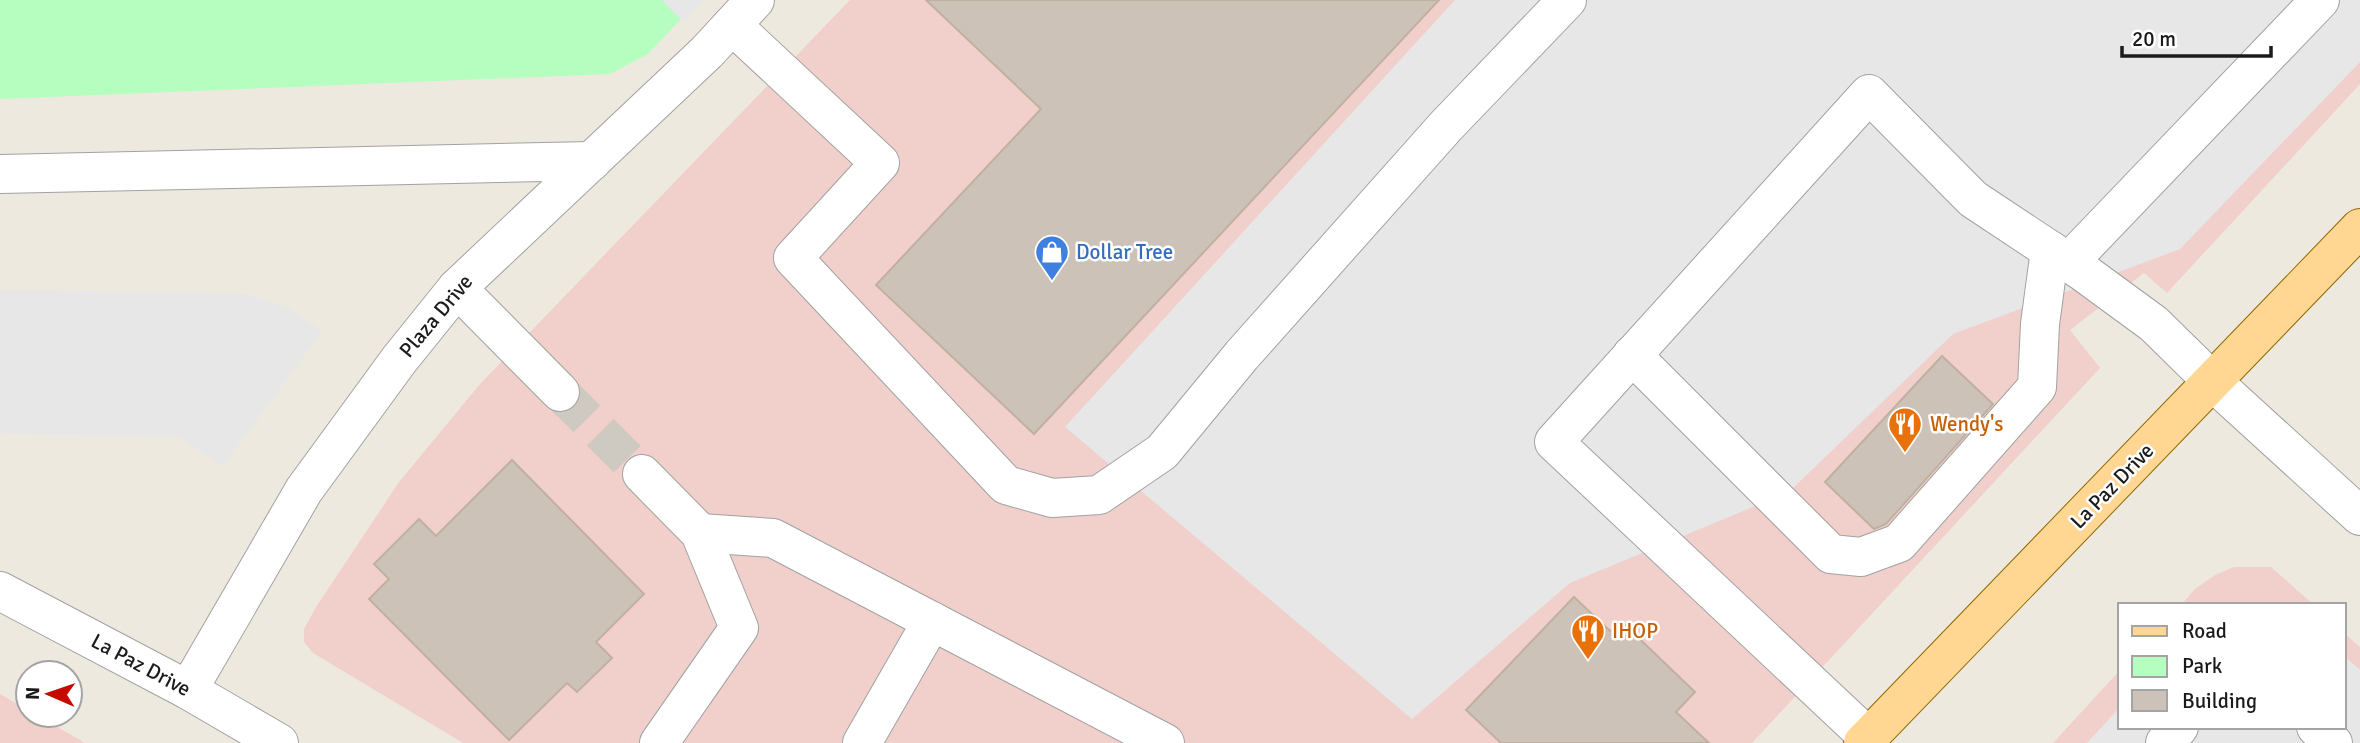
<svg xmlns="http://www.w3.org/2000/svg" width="2360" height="743" font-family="Signika,sans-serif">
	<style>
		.commercial { fill: #f1cfcb }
		.park { fill: #b5febf }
		.parking { fill: #e7e7e7 }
		.building { fill: #cdc2b8; stroke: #c0b0a0; stroke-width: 2 }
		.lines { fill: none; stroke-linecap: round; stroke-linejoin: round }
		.minor-tunnel { stroke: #cecac2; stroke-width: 38; stroke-dasharray: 38 19; stroke-linecap: butt }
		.minor-casing { stroke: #a2a2a2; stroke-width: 40 }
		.major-casing { stroke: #916900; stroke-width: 40 }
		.minor { stroke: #fff; stroke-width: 38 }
		.major { stroke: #ffd692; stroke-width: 38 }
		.labels { text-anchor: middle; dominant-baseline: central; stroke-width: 5; stroke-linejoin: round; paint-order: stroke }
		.shop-label { font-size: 21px; fill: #366cbe; stroke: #fff; text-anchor: start }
		.street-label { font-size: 21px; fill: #1b1b1b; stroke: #fff }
		.food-label { font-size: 21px; fill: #c56008; stroke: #fff; text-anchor: start }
	</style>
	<rect width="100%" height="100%" fill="#eee9df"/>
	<g class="commercial">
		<path d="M850 0H2360V84L2167 293 2144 273 2070 330 2100 368 1752 743H463L313 653 304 642V629L316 607 399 482 480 384Z"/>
		<path d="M2234 567H2271L2314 605H2181L2195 589 2215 575Z"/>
		<path d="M2344 633 2360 647V743H2053L2120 670V727H2344Z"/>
		<path d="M0 694 28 710V715H37L85 743H0Z"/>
	</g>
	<path class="park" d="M0 0H699L648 54 610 74 0 99Z"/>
	<g class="parking">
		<path d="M662 0H703L683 22Z"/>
		<path d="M1455 0H2360V62L2180 249 1953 334 1789 492 1570 583 1412 719 1065 427Z"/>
		<path d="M0 290 242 293 288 308 322 331 222 467 180 437 0 433Z"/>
		<path d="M2344 656 2360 670V743H2087L2120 707V727H2344Z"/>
	</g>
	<g class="building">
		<path d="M926 0H1439L1034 434 876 285 1041 109Z"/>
		<path d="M1942 356 1993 404 1886 524 1874 529 1825 482Z"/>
		<path d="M512 460 644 594 596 642 612 658 577 692 567 683 509 740 369 599 389 579 374 564 419 519 436 536Z"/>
		<path d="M1574 597 1610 631 1623 623 1695 692 1676 712 1709 743H1501L1466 710Z"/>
	</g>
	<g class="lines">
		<path class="minor-tunnel" d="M560 392 642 474"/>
		<g class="minor-casing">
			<g id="minor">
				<path d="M732 25 880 163 793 258 1006 485 1052 498 1099 495 1162 452 1242 355 1446 126 1567 0"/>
				<path d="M0 174 592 161"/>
				<path d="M2068 263 2320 0"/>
				<path d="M457 288 560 392"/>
				<path d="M1632 355 1831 554 1861 557 1899 543 2037 387 2040 324 2050 250"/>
				<path d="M642 474 700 533 739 628 659 743"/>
				<path d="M700 533 773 538 1165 743"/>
				<path d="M0 591 188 690 279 743"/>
				<path d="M188 690 304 490 399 360 457 288 707 52 755 0"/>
				<path d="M2316 727 2333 743"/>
				<path d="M1868 737 1554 442 1869 94 1973 199 2083 272 2154 324 2213 382 2360 516"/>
				<path d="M862 743 932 621"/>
				<path d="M2165 743 2179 727"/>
			</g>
		</g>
		<g class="major-casing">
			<path id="major" d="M1863 743 2360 228"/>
		</g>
		<use href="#minor" class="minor"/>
		<use href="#major" class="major"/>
	</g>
	<defs>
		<g id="shop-pin" transform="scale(1.75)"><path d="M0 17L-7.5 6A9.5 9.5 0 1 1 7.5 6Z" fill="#3f7fe0" stroke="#fff"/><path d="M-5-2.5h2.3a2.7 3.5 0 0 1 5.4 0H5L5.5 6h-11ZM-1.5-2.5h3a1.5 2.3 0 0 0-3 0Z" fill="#fff"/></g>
		<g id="restaurant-pin" transform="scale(1.75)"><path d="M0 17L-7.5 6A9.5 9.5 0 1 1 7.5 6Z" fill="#e8710a" stroke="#fff"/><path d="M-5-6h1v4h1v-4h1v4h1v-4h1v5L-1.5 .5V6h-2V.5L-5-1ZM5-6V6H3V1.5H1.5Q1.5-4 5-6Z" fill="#fff"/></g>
	</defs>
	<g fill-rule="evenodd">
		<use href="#shop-pin" x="1052" y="252"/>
		<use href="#restaurant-pin" x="1905" y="424"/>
		<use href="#restaurant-pin" x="1588" y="631"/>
	</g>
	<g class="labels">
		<g class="shop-label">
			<text x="1076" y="252">Dollar Tree</text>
		</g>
		<g class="street-label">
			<text transform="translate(436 316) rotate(-50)">Plaza Drive</text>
			<text transform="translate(2112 486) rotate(-46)">La Paz Drive</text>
			<text transform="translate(141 665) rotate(28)">La Paz Drive</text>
		</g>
		<g class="food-label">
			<text x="1930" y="424">Wendy's</text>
			<text x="1612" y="631">IHOP</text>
		</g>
	</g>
	<rect x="2118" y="603" width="228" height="126" fill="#ffffff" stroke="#a4a4a4" stroke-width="2"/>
	<rect x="2132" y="626" width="35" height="10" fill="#ffd692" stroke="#a4a4a4" stroke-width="2"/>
	<text x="2182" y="638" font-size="21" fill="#1b1b1b">Road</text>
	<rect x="2132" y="656" width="35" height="21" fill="#b5febf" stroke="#a4a4a4" stroke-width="2"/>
	<text x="2182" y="673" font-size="21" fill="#1b1b1b">Park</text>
	<rect x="2132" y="690" width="35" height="21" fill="#cdc2b8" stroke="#a4a4a4" stroke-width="2"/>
	<text x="2182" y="708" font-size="21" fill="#1b1b1b">Building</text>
	<g transform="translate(49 694) rotate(272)"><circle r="33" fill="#ffffff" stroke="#a4a4a4" stroke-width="2"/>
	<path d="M0-5L12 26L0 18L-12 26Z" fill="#c50b00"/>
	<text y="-10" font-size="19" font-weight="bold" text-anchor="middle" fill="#1b1b1b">N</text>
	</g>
	<path d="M2122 46v10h149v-10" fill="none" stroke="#1b1b1b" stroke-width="3.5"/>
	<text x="2132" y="46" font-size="21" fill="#1b1b1b" stroke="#ffffff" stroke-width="5" paint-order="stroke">20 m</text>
</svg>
